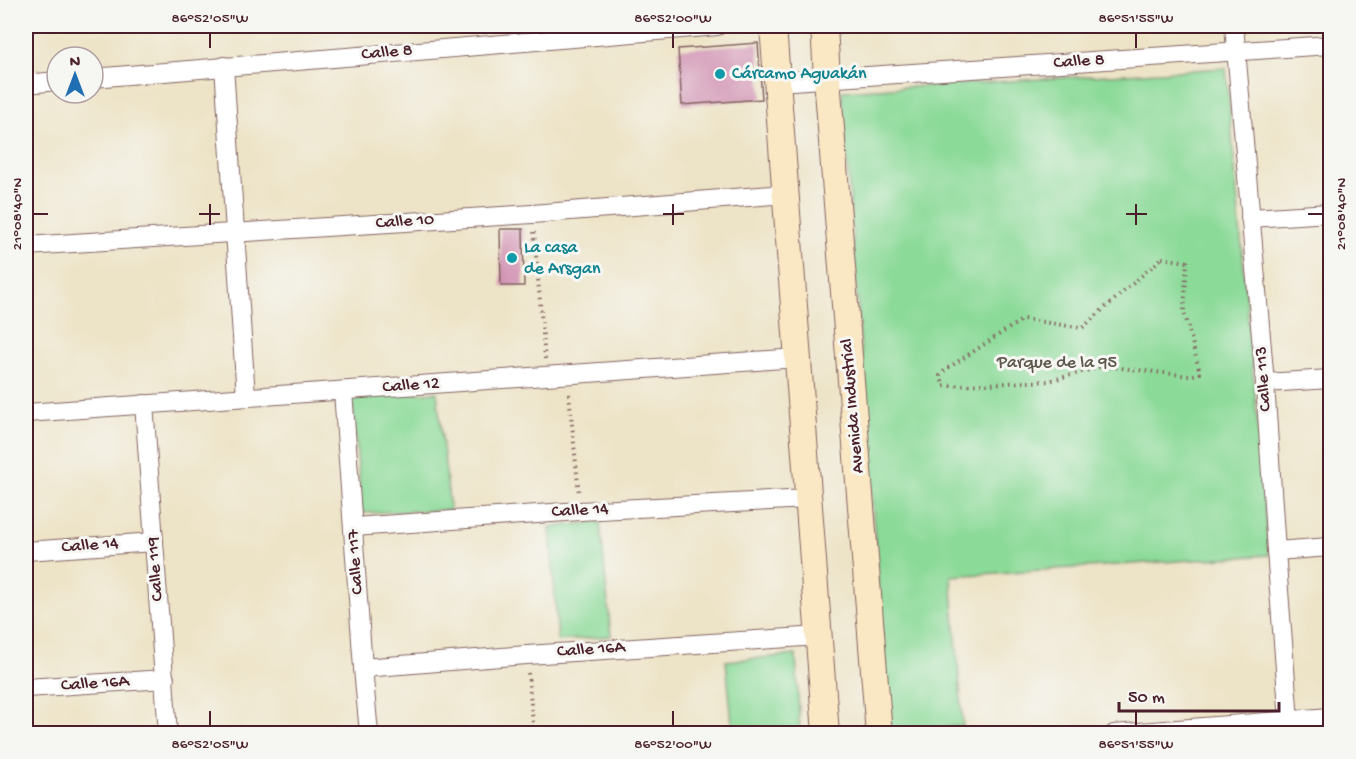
<svg xmlns="http://www.w3.org/2000/svg" width="1356" height="759" font-family="'Gochi Hand',sans-serif">
	<style>
		.green { fill: #8bda98; stroke: #6a7c62; stroke-width: 1.5 }
		.building { fill: #d193b3 }
		.lines { fill: none; stroke-linecap: round; stroke-linejoin: round }
		.street-casing { stroke: #836461; stroke-width: 20 }
		.secondary-casing { stroke: #836461; stroke-width: 28 }
		.path { stroke: #836461; stroke-width: 4; stroke-dasharray: 1.5 4.5; stroke-linecap: butt }
		.street { stroke: #fff; stroke-width: 18 }
		.secondary { stroke: #fae7c3; stroke-width: 26 }
		.ticks { fill: none; stroke: #4a1f2b; stroke-width: 2 }
		.culture-dot { fill: #0f9aa8; stroke: #f6f6f2; stroke-width: 2 }
		.labels { text-anchor: middle; dominant-baseline: central; stroke-width: 6; stroke-linejoin: round; paint-order: stroke }
		.street-label { font-size: 18px; fill: #4a1f2b; stroke: #f6f6f2 }
		.culture-label { font-size: 18px; fill: #0d838f; stroke: #f6f6f2; text-anchor: start }
		.park-label { font-size: 18px; fill: #5e574c; stroke: #f6f6f2 }
		.neatline { fill: none; stroke: #4a1f2b; stroke-width: 2 }
		.ticks-label { font-size: 15px; text-anchor: middle; fill: #4a1f2b }
	</style>
	<rect width="100%" height="100%" fill="#f6f6f2"/>
	<filter id="ink" filterUnits="userSpaceOnUse"><feTurbulence type="fractalNoise" baseFrequency=".0167" numOctaves="2"/><feDisplacementMap in="SourceGraphic" scale="12" xChannelSelector="R" yChannelSelector="G"/><feConvolveMatrix kernelMatrix="1 2 1 2 8 2 1 2 1" color-interpolation-filters="sRGB"/></filter>
	<filter id="wash" filterUnits="userSpaceOnUse"><feTurbulence type="fractalNoise" baseFrequency=".008" numOctaves="4" result="noise"/><feDisplacementMap in="SourceGraphic" scale="24" xChannelSelector="R" yChannelSelector="G"/><feGaussianBlur stdDeviation="1.35" result="paint"/><feColorMatrix in="noise" values="0 0 0 0 0 0 0 0 0 0 0 0 0 0 0 0 0 1.4 0 .05"/><feComposite in="paint" operator="in"/></filter>
	<g filter="url(#wash)">
		<rect width="100%" height="100%" fill="#ede3c6"/>
		<g class="green">
			<path d="M1226 68 1269 555 951 576 963 726 889 733 842 91Z"/>
			<path d="M437 392 450 510 362 513 352 398Z"/>
			<path d="M600 522 611 636 558 641 550 527Z"/>
			<path d="M796 655 800 733H733L726 661Z"/>
		</g>
		<g id="blocks">
			<g class="building">
				<path d="M758 43 762 99 682 105 678 49Z"/>
				<path d="M500 229H523L524 286H501Z"/>
			</g>
		</g>
	</g>
	<g filter="url(#ink)">
		<use href="#blocks" fill-opacity="0" stroke="#836461" stroke-width="1.5"/>
		<g class="lines">
			<g class="street-casing">
				<g id="street">
					<path d="M1234 26 1265 383 1276 551 1290 734"/>
					<path d="M224 66 246 397"/>
					<path d="M93 78 717 26"/>
					<path d="M777 82 1330 45"/>
					<path d="M26 84 57 81"/>
					<path d="M1250 218 1330 213"/>
					<path d="M26 246 532 214 785 194"/>
					<path d="M1265 383 1330 379"/>
					<path d="M343 391 363 668 369 734"/>
					<path d="M144 404 168 734"/>
					<path d="M26 413 797 358"/>
					<path d="M354 527 580 511 808 499"/>
					<path d="M26 551 154 542"/>
					<path d="M1276 551 1330 547"/>
					<path d="M363 668 527 655 819 636"/>
					<path d="M26 688 165 679"/>
					<path d="M1114 734 1330 717"/>
				</g>
			</g>
			<g class="secondary-casing">
				<g id="secondary">
					<path d="M773 26 826 734"/>
					<path d="M824 26 827 78 879 734"/>
				</g>
			</g>
			<g class="path">
				<path d="M534 232 545 359"/>
				<path d="M1162 258 1187 262 1184 311 1200 373 1190 376 1104 366 1049 381 944 386 940 376 945 370 1023 319 1082 328Z"/>
				<path d="M569 394 579 494"/>
				<path d="M528 673 534 734"/>
			</g>
			<use href="#street" class="street"/>
			<use href="#secondary" class="secondary"/>
		</g>
	</g>
	<path class="ticks" d="M210 33V48M673 33V48M1136 33V48M210 204V225M673 204V225M1136 204V225M33 214H48M199 214H220M663 214H684M1126 214H1147M1308 214H1323M210 711V726M673 711V726M1136 711V726"/>
	<g class="culture-dot">
		<circle cx="720" cy="74" r="6"/>
		<circle cx="512" cy="258" r="6"/>
	</g>
	<g class="labels">
		<g class="street-label">
			<text transform="translate(387 53) rotate(-5)">Calle 8</text>
			<text transform="translate(1079 62) rotate(-4)">Calle 8</text>
			<text transform="translate(405 222) rotate(-4)">Calle 10</text>
			<text transform="translate(1264 379) rotate(-94)">Calle 113</text>
			<text transform="translate(411 386) rotate(-4)">Calle 12</text>
			<text transform="translate(853 406) rotate(-95)">Avenida Industrial</text>
			<text transform="translate(580 511) rotate(-3)">Calle 14</text>
			<text transform="translate(90 546) rotate(-4)">Calle 14</text>
			<text transform="translate(356 562) rotate(-94)">Calle 117</text>
			<text transform="translate(156 569) rotate(-94)">Calle 119</text>
			<text transform="translate(591 650) rotate(-4)">Calle 16A</text>
			<text transform="translate(95 684) rotate(-4)">Calle 16A</text>
		</g>
		<g class="culture-label">
			<text x="732" y="74">Cárcamo Aguakán</text>
			<text x="524" y="248">La casa<tspan x="524" dy="21">de Arsgan</tspan></text>
		</g>
		<g class="park-label">
			<text x="1057" y="363">Parque de la 95</text>
		</g>
	</g>
	<rect width="1356" height="759" fill="none" stroke="#f6f6f2" stroke-width="66"/>
	<g transform="translate(75 75)"><circle r="28" fill="#f6f6f2" stroke="#b1a0a2" stroke-width="1.5"/>
	<path d="M0-4.5L10 22L0 15L-10 22Z" fill="#1f6fb2"/>
	<text y="-9" font-size="16" font-weight="bold" text-anchor="middle" fill="#4a1f2b">N</text>
	</g>
	<path d="M1119 702v9h160v-9" fill="none" stroke="#4a1f2b" stroke-width="3"/>
	<text x="1128" y="702" font-size="18" fill="#4a1f2b" stroke="#f6f6f2" stroke-width="4.5" paint-order="stroke">50 m</text>
	<rect x="33" y="33" width="1290" height="693" class="neatline"/>
	<g class="ticks-label">
		<text x="210" y="22">86°52'05"W</text>
		<text x="673" y="22">86°52'00"W</text>
		<text x="1136" y="22">86°51'55"W</text>
		<text transform="translate(16 214) rotate(-90)" y="5">21°08'40"N</text>
		<text transform="translate(1340 214) rotate(-90)" y="5">21°08'40"N</text>
		<text x="210" y="748">86°52'05"W</text>
		<text x="673" y="748">86°52'00"W</text>
		<text x="1136" y="748">86°51'55"W</text>
	</g>
</svg>
